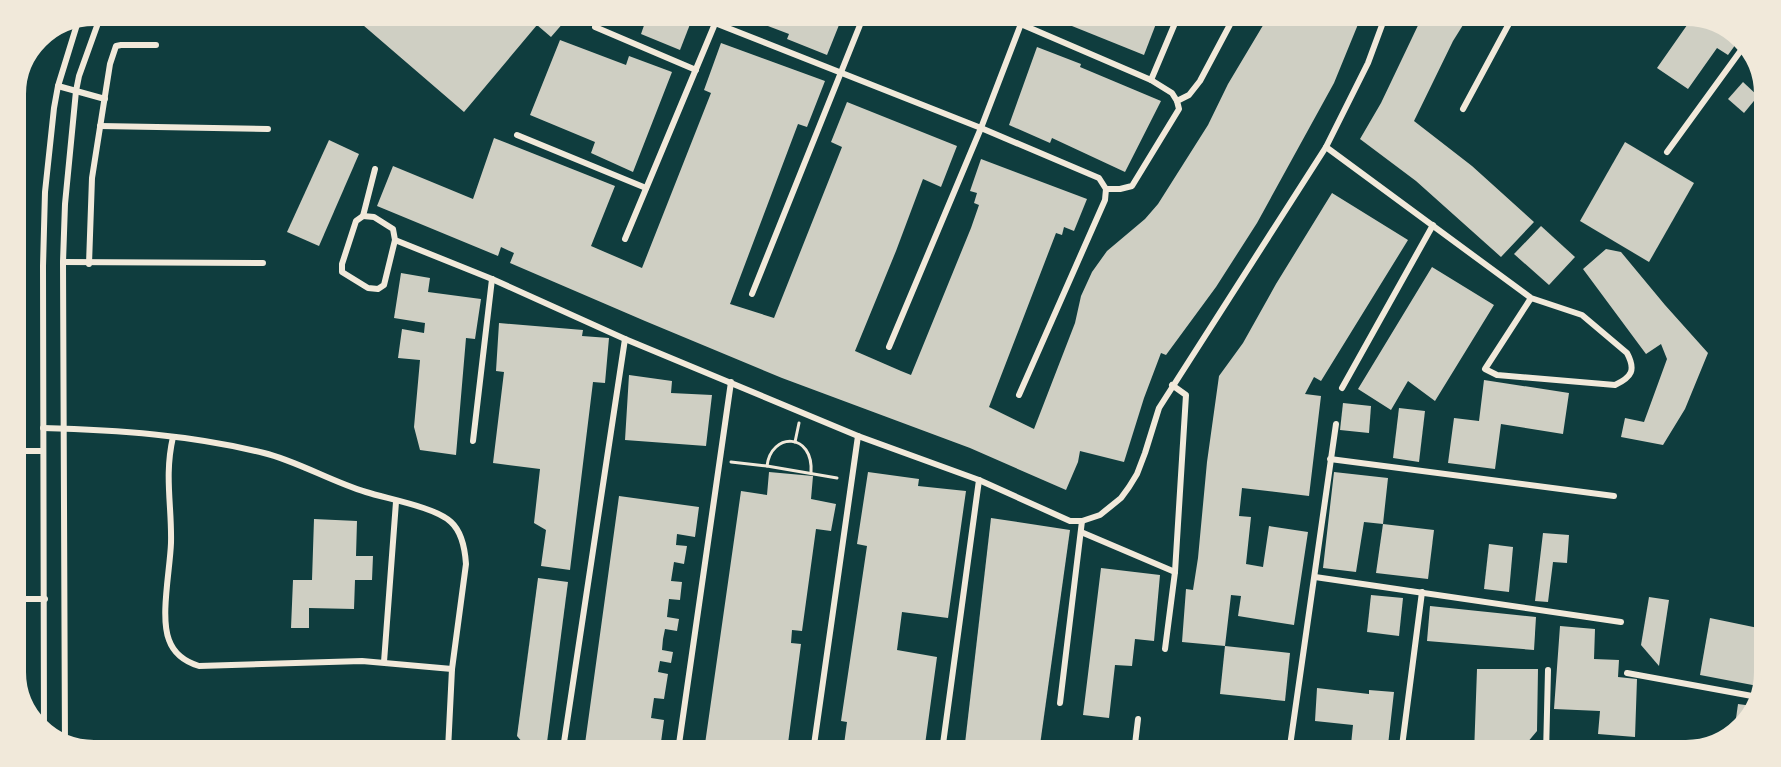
<svg xmlns="http://www.w3.org/2000/svg" width="1781" height="767" font-family="'Crimson Pro',serif">
	<style>
		.building { fill: #cfcfc3 }
		.lines { fill: none; stroke-linecap: round; stroke-linejoin: round }
		.path { stroke: #f1e9da; stroke-width: 3 }
		.minor { stroke: #f1e9da; stroke-width: 6 }
		.rim { fill: none; stroke: #f1e9da; stroke-width: 8 }
	</style>
	<rect width="100%" height="100%" fill="#0f3d3e"/>
	<g class="building">
		<path d="M349 13 504 14H571L551 37 537 25 464 112Z"/>
		<path d="M648 14H694L680 50 641 34Z"/>
		<path d="M739 15H843L827 55 787 39 789 34Z"/>
		<path d="M1065 16H1159L1144 55 1062 22Z"/>
		<path d="M1268 17H1361L1334 83 1257 223 1216 287 1166 355 1161 353 1144 398 1124 462 1080 451 1078 462 1066 490 970 448 782 378 645 321 510 263 514 253 501 247 498 256 377 206 393 166 473 199 494 138 615 186 591 246 642 268 711 93 704 90 721 43 825 81 807 127 798 124 730 304 774 318 842 147 831 142 847 102 957 146 941 187 923 179 896 251 855 351 901 371 911 375 971 228 979 205 974 203 977 193 970 191 981 159 1087 199 1074 231 1064 227 1062 235 1056 233 989 407 1034 429 1075 323 1081 296 1092 272 1107 251 1145 219 1158 204 1208 125 1228 84Z"/>
		<path d="M1422 17H1468L1453 41 1414 121 1472 166 1534 222 1501 257 1416 181 1360 139 1381 103Z"/>
		<path d="M1692 18H1718L1741 37 1728 55 1717 48 1688 89 1657 68Z"/>
		<path d="M560 40 626 65 629 56 672 72 633 172 591 153 595 142 530 115Z"/>
		<path d="M1037 47 1081 64 1080 67 1161 101 1125 172 1052 138 1050 143 1009 125Z"/>
		<path d="M1743 82 1758 96 1744 113 1728 99Z"/>
		<path d="M329 140 359 154 319 246 287 232Z"/>
		<path d="M1625 142 1694 183 1649 262 1580 221Z"/>
		<path d="M1332 193 1408 240 1321 381 1314 377 1305 394 1321 396 1309 496 1242 488 1239 516 1251 517 1246 564 1263 567 1269 526 1308 532 1294 625 1238 616 1241 596 1231 595 1225 646 1182 642 1186 589 1193 590 1198 558 1207 462 1219 376 1243 343 1276 284Z"/>
		<path d="M1541 226 1575 257 1549 285 1514 254Z"/>
		<path d="M1606 249 1621 252 1665 305 1708 353 1685 409 1663 445 1621 437 1625 418 1644 422 1667 359 1661 344 1646 354 1583 269Z"/>
		<path d="M1432 267 1494 305 1435 401 1408 381 1391 410 1358 389Z"/>
		<path d="M401 273 430 278 428 292 481 299 475 339 466 338 456 455 420 450 414 427 420 360 398 358 402 329 424 333 425 323 394 318Z"/>
		<path d="M499 323 583 330 582 336 609 338 605 383 593 382 570 570 541 566 546 530 534 523 540 469 493 463 504 372 496 371Z"/>
		<path d="M629 375 672 381 671 393 712 395 706 446 625 440Z"/>
		<path d="M1484 380 1569 393 1563 434 1501 424 1495 469 1448 463 1454 418 1479 421Z"/>
		<path d="M1343 403 1371 406 1369 433 1340 430Z"/>
		<path d="M1399 408 1425 411 1419 462 1393 458Z"/>
		<path d="M769 472 813 476 811 499 836 504 831 531 816 529 802 631 792 630 791 643 801 644 787 751H704L741 491 767 495Z"/>
		<path d="M868 472 919 479 918 486 966 491 948 618 902 612 897 650 937 657 924 752H843L847 722 841 721 867 546 857 544Z"/>
		<path d="M1334 472 1388 478 1383 524 1364 522 1356 572 1323 568Z"/>
		<path d="M619 496 699 507 695 537 677 534 676 545 687 546 684 564 674 562 671 581 682 582 680 600 669 599 667 617 679 619 677 631 665 629 663 639 662 650 673 652 671 663 660 661 658 672 668 674 664 699 654 698 651 718 664 720 661 742H667L666 751H584Z"/>
		<path d="M991 518 1070 530 1039 752H964Z"/>
		<path d="M314 519 357 521 356 556H373L372 580H355L354 609 309 608V628H291L293 580H312Z"/>
		<path d="M1383 524 1434 530 1428 579 1376 573Z"/>
		<path d="M1543 533 1569 535 1567 563 1553 562 1548 602 1535 601Z"/>
		<path d="M1489 544 1513 547 1509 592 1484 589Z"/>
		<path d="M1101 568 1160 575 1154 641 1135 639 1132 666 1115 665 1109 718 1083 715Z"/>
		<path d="M538 578 568 582 546 750H529L517 736Z"/>
		<path d="M1371 595 1403 598 1399 636 1367 632Z"/>
		<path d="M1649 597 1669 600 1659 666 1641 645Z"/>
		<path d="M1430 606 1536 617 1534 650 1427 641Z"/>
		<path d="M1710 618 1763 629V687L1700 675Z"/>
		<path d="M1560 626 1595 629 1594 659 1619 660 1618 677 1637 679 1635 737 1598 734 1600 711 1554 709Z"/>
		<path d="M1225 646 1290 653 1285 701 1220 694Z"/>
		<path d="M1477 669H1538L1537 731 1521 750 1504 749V754H1474Z"/>
		<path d="M1317 688 1369 694V690L1394 692 1387 754H1350L1353 725 1315 721Z"/>
		<path d="M1738 704 1760 707 1733 740Z"/>
		<path d="M24 709H32L33 725 29 722Z"/>
		<path d="M1640 741 1680 743V751L1698 752 1687 755H1640Z"/>
	</g>
	<g class="lines">
		<g class="path">
			<path d="M795 442 799 423"/>
			<path d="M731 462 767 466 837 478"/>
			<path d="M767 466C771 432 814 432 811 473"/>
		</g>
		<g class="minor">
			<path d="M1002 16 1151 80 1172 93 1177 101"/>
			<path d="M715 23 981 128 1099 178 1106 189H1120L1132 186 1179 109 1177 101 1189 95 1200 81 1234 17"/>
			<path d="M595 27 696 70"/>
			<path d="M1151 80 1178 16"/>
			<path d="M58 86 105 99"/>
			<path d="M1463 109 1512 18"/>
			<path d="M100 126 268 129"/>
			<path d="M517 135 646 188"/>
			<path d="M1326 147 1531 298 1582 315 1627 353C1636 370 1632 377 1615 385L1497 375 1485 369 1531 298"/>
			<path d="M1667 152 1747 42"/>
			<path d="M375 169 363 216 356 221 342 264V272L368 288 378 289 384 285 395 240"/>
			<path d="M363 216 374 217 393 229 395 240 492 279 625 339 858 436 979 480 1070 521H1082L1100 515 1121 498 1129 487 1137 474 1145 453 1159 408 1326 147 1368 63 1385 17"/>
			<path d="M625 239 719 14"/>
			<path d="M63 262 263 263"/>
			<path d="M89 264 92 178 110 64 116 46 121 45H156"/>
			<path d="M752 294 864 15"/>
			<path d="M889 347 981 128 1024 16"/>
			<path d="M1342 388 1433 225"/>
			<path d="M1019 395 1105 200 1106 189"/>
			<path d="M43 428C117 430 192 435 264 453 297 461 332 482 366 492 388 499 435 507 451 522 462 532 465 549 466 564L452 669 448 750"/>
			<path d="M173 437C164 476 172 506 171 543 170 570 160 617 169 640 174 654 186 662 199 666L362 661 452 669"/>
			<path d="M473 441 492 279"/>
			<path d="M12 451H43"/>
			<path d="M1330 459 1614 496"/>
			<path d="M1081 532 1175 572"/>
			<path d="M1315 577 1621 622"/>
			<path d="M12 599H45"/>
			<path d="M1165 649 1175 572 1186 395 1172 385"/>
			<path d="M384 662 396 502"/>
			<path d="M1627 673 1763 698"/>
			<path d="M1060 703 1082 521"/>
			<path d="M44 734 43 266 45 192 54 108 58 86 79 18"/>
			<path d="M943 744 979 480"/>
			<path d="M65 749 63 262 65 204 76 91 79 76 102 12"/>
			<path d="M563 749 625 339"/>
			<path d="M678 751 731 382"/>
			<path d="M813 752 858 436"/>
			<path d="M1134 753 1138 719"/>
			<path d="M1289 753 1336 424"/>
			<path d="M1401 754 1422 592"/>
			<path d="M1546 754 1548 670"/>
		</g>
	</g>
	<path d="M0 0H1781V767H0ZM94 22H1686A72 72 0 0 1 1758 94V672A72 72 0 0 1 1686 744H94A72 72 0 0 1 22 672V94A72 72 0 0 1 94 22Z" fill="#f1e9da" fill-rule="evenodd"/>
	<path class="rim" d="M94 22H1686A72 72 0 0 1 1758 94V672A72 72 0 0 1 1686 744H94A72 72 0 0 1 22 672V94A72 72 0 0 1 94 22Z"/>
</svg>
